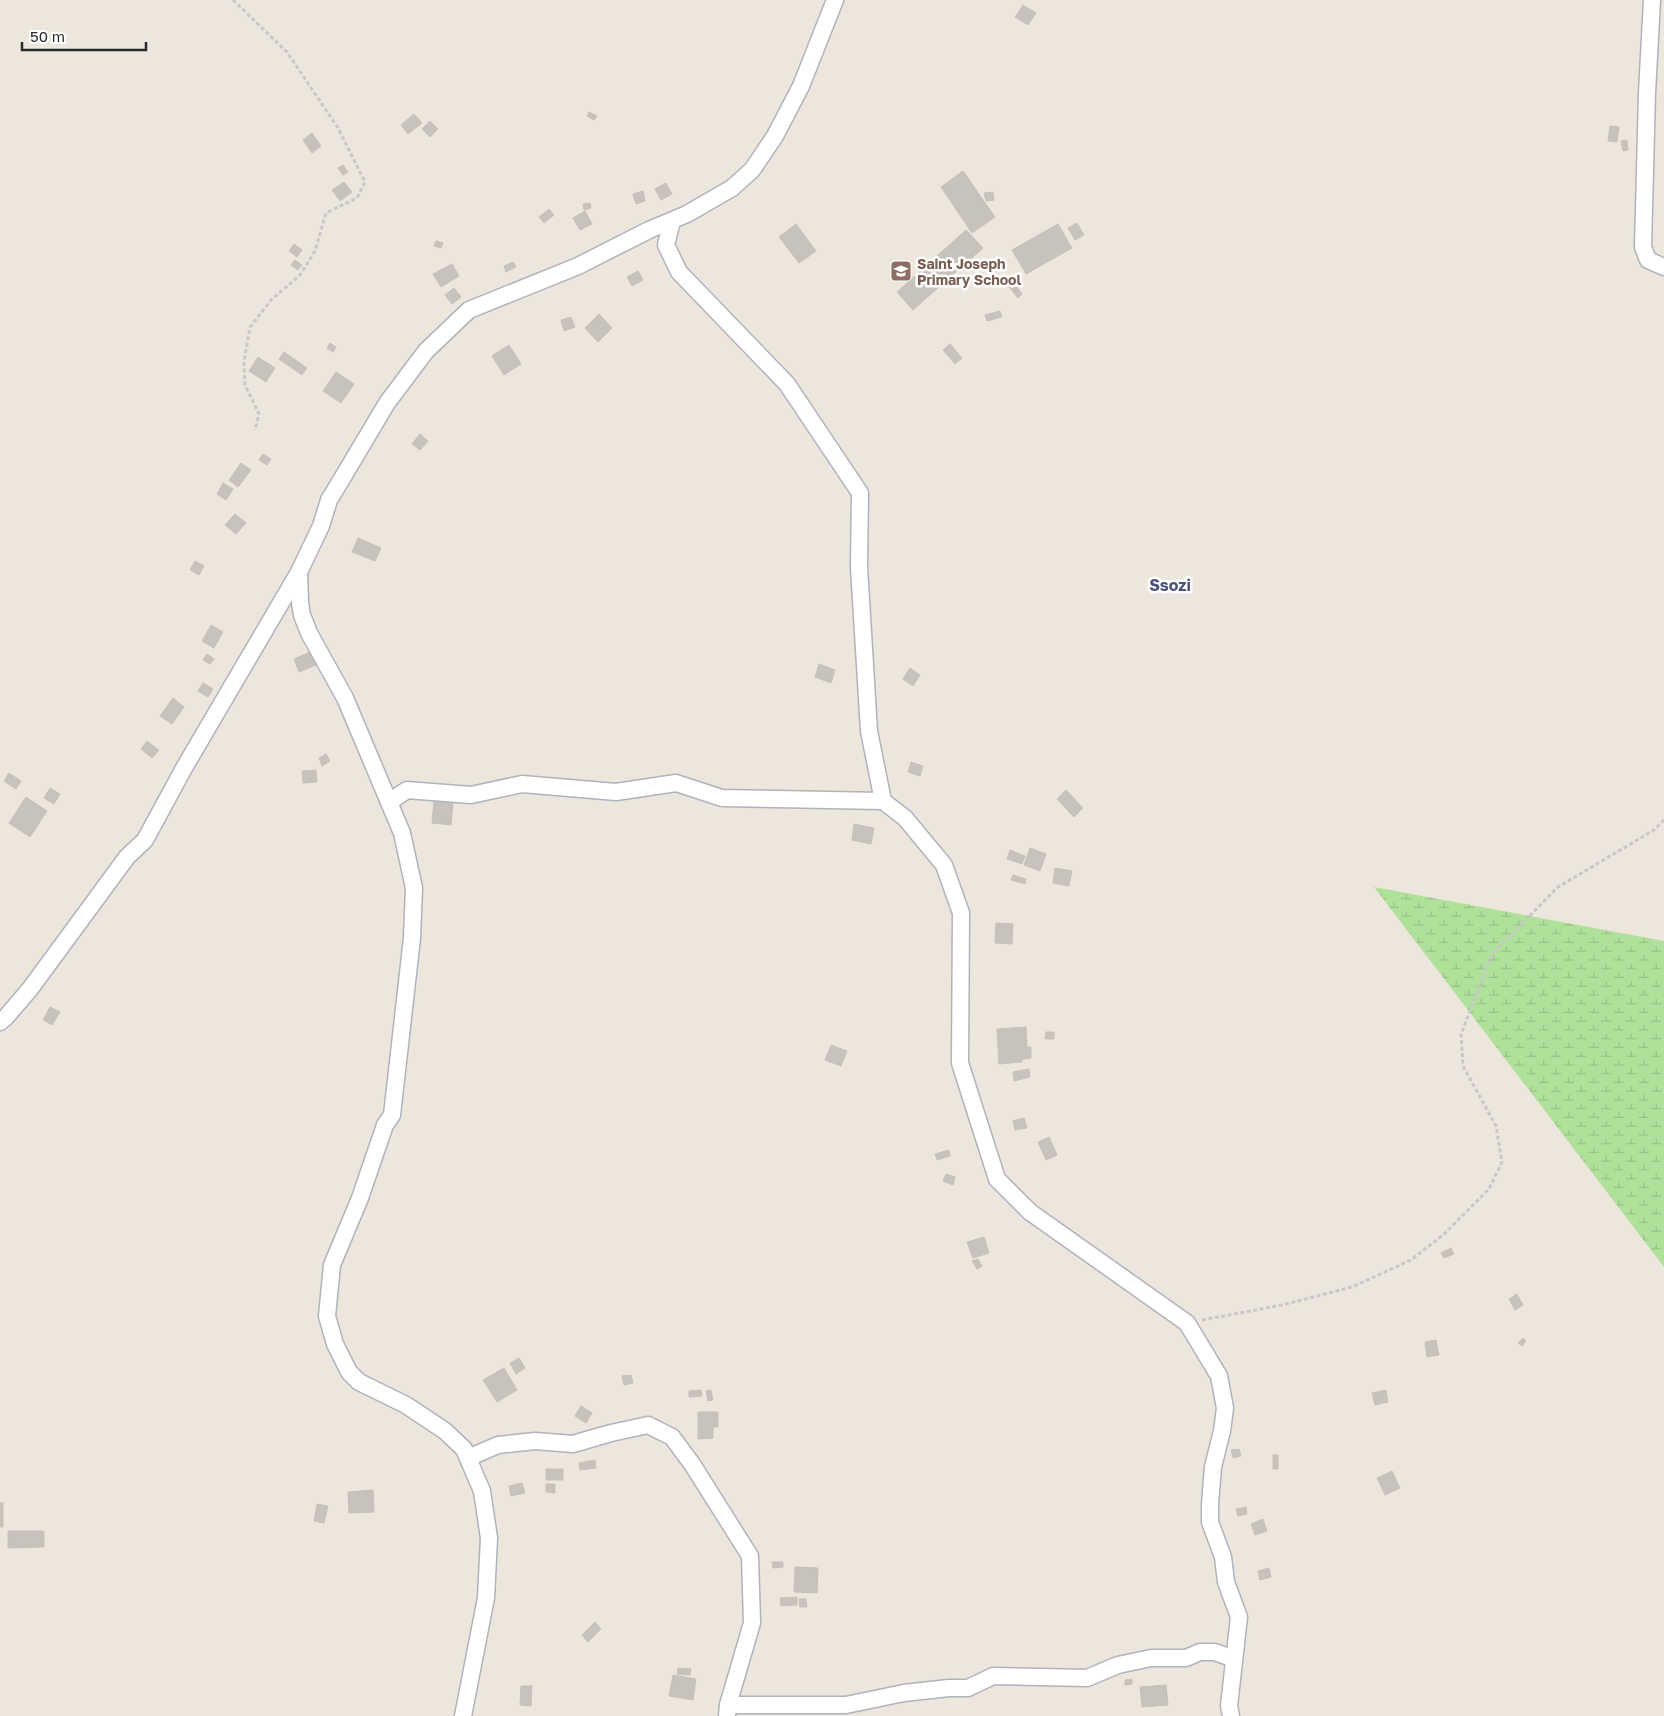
<svg xmlns="http://www.w3.org/2000/svg" width="1664" height="1716" font-family="'Golos Text',sans-serif">
	<style>
		.wetland { fill: url(#wetland-marsh) }
		.building { fill: #c7c3bc; stroke: #c7c2b6 }
		.lines { fill: none; stroke-linecap: round; stroke-linejoin: round }
		.minor-casing { stroke: #b0b2bd; stroke-width: 19 }
		.path { stroke: #c8c8c8; stroke-width: 3; stroke-dasharray: 4 2.5; stroke-linecap: butt }
		.minor { stroke: #fff; stroke-width: 16 }
		.labels { text-anchor: middle; dominant-baseline: central; stroke-width: 5; stroke-linejoin: round; paint-order: stroke }
		.education-label { font-size: 14px; font-weight: bold; fill: #785e54; stroke: #fff; text-anchor: start }
		.quarter-label { font-size: 16px; font-weight: bold; fill: #4c5379; stroke: #fff }
	</style>
	<defs>
		<pattern id="wetland-marsh" width="20" height="14" patternUnits="userSpaceOnUse" patternTransform="scale(1.25)"><rect width="20" height="14" fill="#b0e19b"/><path d="M1 5h8M5 5V1M11 12h8M15 12V8" fill="none" stroke="#98c186"/></pattern>
	</defs>
	<rect width="100%" height="100%" fill="#ece6dd"/>
	<path class="wetland" d="M1374 887 1664 941V1267Z"/>
	<g class="building">
		<path d="M1023 5 1036 13 1028 25 1015 17Z"/>
		<path d="M589 112 597 116 594 120 587 116Z"/>
		<path d="M414 114 422 123 408 134 401 125Z"/>
		<path d="M430 121 438 129 430 137 422 129Z"/>
		<path d="M1610 126 1619 127 1617 142 1608 141Z"/>
		<path d="M312 133 321 146 312 153 303 140Z"/>
		<path d="M1627 140 1628 150 1623 151 1621 141Z"/>
		<path d="M343 165 348 172 343 175 338 168Z"/>
		<path d="M963 171 995 217 972 233 941 187Z"/>
		<path d="M344 182 352 192 340 201 332 190Z"/>
		<path d="M666 183 672 194 661 200 655 189Z"/>
		<path d="M643 191 645 201 636 204 633 194Z"/>
		<path d="M993 192 994 200 986 201 984 193Z"/>
		<path d="M590 203 591 208 584 210 583 204Z"/>
		<path d="M549 209 554 215 544 223 539 217Z"/>
		<path d="M585 211 592 224 580 230 573 218Z"/>
		<path d="M1077 223 1084 235 1075 240 1068 228Z"/>
		<path d="M796 224 816 251 799 263 779 237Z"/>
		<path d="M1058 224 1072 248 1026 274 1012 250Z"/>
		<path d="M966 230 983 248 913 310 897 292Z"/>
		<path d="M436 241 443 243 441 248 434 246Z"/>
		<path d="M294 244 302 250 297 257 289 251Z"/>
		<path d="M295 260 302 265 298 270 291 265Z"/>
		<path d="M998 261 1000 266 993 269 991 264Z"/>
		<path d="M513 262 516 267 506 272 504 266Z"/>
		<path d="M452 264 459 276 441 287 433 274Z"/>
		<path d="M638 271 643 280 632 286 627 277Z"/>
		<path d="M1010 278 1022 294 1018 298 1005 282Z"/>
		<path d="M454 288 461 297 452 304 445 295Z"/>
		<path d="M1000 311 1002 317 987 321 985 315Z"/>
		<path d="M599 314 612 328 598 342 585 328Z"/>
		<path d="M571 317 575 327 564 331 561 320Z"/>
		<path d="M330 343 336 347 333 352 327 348Z"/>
		<path d="M950 344 962 358 955 364 943 350Z"/>
		<path d="M509 345 521 364 504 375 492 356Z"/>
		<path d="M284 352 307 368 302 375 279 359Z"/>
		<path d="M258 357 275 368 266 382 249 371Z"/>
		<path d="M336 372 354 384 341 403 323 391Z"/>
		<path d="M420 434 428 441 420 450 412 444Z"/>
		<path d="M263 454 271 459 267 465 259 460Z"/>
		<path d="M241 463 251 470 238 487 229 480Z"/>
		<path d="M223 483 233 489 226 500 217 494Z"/>
		<path d="M235 514 246 523 236 534 225 525Z"/>
		<path d="M358 538 381 548 375 561 352 552Z"/>
		<path d="M195 561 204 566 199 575 190 570Z"/>
		<path d="M211 625 223 632 214 648 202 641Z"/>
		<path d="M310 652 316 665 299 672 294 659Z"/>
		<path d="M207 654 214 659 210 664 203 660Z"/>
		<path d="M819 664 835 670 831 683 815 677Z"/>
		<path d="M910 668 920 675 913 686 903 679Z"/>
		<path d="M203 683 213 689 208 697 198 691Z"/>
		<path d="M173 698 184 707 172 724 160 716Z"/>
		<path d="M147 741 159 750 152 758 141 749Z"/>
		<path d="M326 754 330 761 322 766 319 758Z"/>
		<path d="M911 762 923 766 920 776 908 772Z"/>
		<path d="M316 770 317 782 303 783 302 771Z"/>
		<path d="M9 773 21 781 16 789 4 781Z"/>
		<path d="M50 788 60 794 54 804 44 798Z"/>
		<path d="M1066 790 1083 808 1074 817 1057 799Z"/>
		<path d="M26 797 47 811 30 837 9 823Z"/>
		<path d="M434 801 453 803 451 825 432 823Z"/>
		<path d="M854 824 874 828 871 844 852 840Z"/>
		<path d="M1030 848 1046 854 1040 871 1024 865Z"/>
		<path d="M1010 850 1025 856 1022 864 1007 859Z"/>
		<path d="M1055 868 1072 871 1069 886 1053 883Z"/>
		<path d="M1013 875 1026 879 1025 884 1011 880Z"/>
		<path d="M996 923 1013 924 1012 944 995 943Z"/>
		<path d="M50 1007 60 1012 52 1025 43 1020Z"/>
		<path d="M1026 1027 1027 1047H1031V1058L1022 1059V1062L999 1064 997 1029Z"/>
		<path d="M1046 1032H1054V1039H1045Z"/>
		<path d="M831 1045 847 1051 841 1066 825 1060Z"/>
		<path d="M1029 1069 1030 1077 1014 1081 1013 1072Z"/>
		<path d="M1024 1118 1027 1128 1015 1130 1013 1121Z"/>
		<path d="M1049 1137 1057 1155 1046 1160 1038 1142Z"/>
		<path d="M949 1150 950 1156 937 1160 935 1154Z"/>
		<path d="M946 1174 955 1177 953 1185 943 1181Z"/>
		<path d="M984 1237 989 1253 973 1258 967 1242Z"/>
		<path d="M1451 1248 1454 1254 1444 1258 1441 1253Z"/>
		<path d="M978 1259 982 1266 977 1269 972 1261Z"/>
		<path d="M1517 1294 1523 1305 1515 1310 1509 1299Z"/>
		<path d="M1523 1338 1526 1341 1522 1346 1518 1343Z"/>
		<path d="M1436 1340 1439 1355 1427 1357 1425 1342Z"/>
		<path d="M519 1358 525 1368 516 1374 510 1363Z"/>
		<path d="M504 1368 517 1390 497 1402 483 1380Z"/>
		<path d="M631 1375 633 1383 624 1385 622 1376Z"/>
		<path d="M701 1390 702 1396 689 1397V1391Z"/>
		<path d="M711 1390 713 1400 708 1401 706 1391Z"/>
		<path d="M1386 1390 1388 1402 1375 1405 1372 1393Z"/>
		<path d="M581 1406 592 1413 586 1423 575 1416Z"/>
		<path d="M698 1412H718V1427H713V1438L698 1439Z"/>
		<path d="M1239 1449 1241 1456 1233 1458 1231 1450Z"/>
		<rect x="1273" y="1455" width="5" height="14"/>
		<path d="M595 1460 596 1468 580 1470 579 1463Z"/>
		<rect x="546" y="1469" width="17" height="11"/>
		<path d="M1392 1471 1400 1488 1385 1495 1377 1478Z"/>
		<path d="M522 1483 525 1493 511 1496 509 1486Z"/>
		<path d="M546 1484H555V1493L546 1492Z"/>
		<path d="M373 1490 374 1512 349 1513 348 1492Z"/>
		<rect x="0" y="1503" width="3" height="24"/>
		<path d="M317 1504 328 1506 324 1523 314 1521Z"/>
		<path d="M1246 1507 1247 1514 1238 1516 1236 1509Z"/>
		<path d="M1263 1519 1267 1531 1255 1535 1251 1524Z"/>
		<path d="M8 1531H44V1547L8 1548Z"/>
		<path d="M772 1562H783V1567L773 1568Z"/>
		<path d="M795 1567 818 1568 817 1593 794 1592Z"/>
		<path d="M1269 1568 1271 1577 1260 1580 1258 1571Z"/>
		<path d="M797 1597V1605L781 1606 780 1598Z"/>
		<path d="M799 1599H806L807 1607H800Z"/>
		<path d="M595 1622 601 1629 588 1642 582 1635Z"/>
		<path d="M678 1668 691 1669 690 1675 677 1674Z"/>
		<path d="M673 1675 696 1679 693 1700 669 1696Z"/>
		<path d="M1132 1679V1684L1125 1685V1680Z"/>
		<path d="M1166 1685 1168 1705 1142 1707 1140 1687Z"/>
		<path d="M521 1686H532L531 1706 520 1705Z"/>
	</g>
	<g class="lines">
		<g class="minor-casing">
			<g id="minor">
				<path d="M1652 0 1647 93 1643 247 1648 260 1664 267"/>
				<path d="M672 221 666 245 679 272 787 384 860 493 859 567 869 731 883 801 905 818 944 865 961 913 960 1063 997 1179 1030 1212 1187 1323 1219 1376 1225 1408 1222 1431 1213 1467 1210 1504V1522L1223 1557 1226 1582 1239 1617 1229 1706 1231 1716"/>
				<path d="M299 572 300 603 302 615 309 633 345 698 402 833 414 888 412 938 392 1115 385 1125 360 1198 332 1265 327 1316 335 1344 349 1372 359 1382 406 1405 445 1431 464 1449 482 1491 489 1538 486 1598 463 1716"/>
				<path d="M389 802 407 790 471 795 522 784 616 792 676 783 722 798 883 801"/>
				<path d="M0 1022 6 1017 30 989 127 857 145 840 184 768 299 572 321 526 329 500 337 487 387 403 426 351 469 310 578 266 649 230 687 214 732 188 752 170 775 136 801 86 835 0"/>
				<path d="M468 1458 498 1445 535 1441 573 1444 611 1433 648 1425 672 1437 692 1464 750 1556 752 1623 728 1705 727 1716"/>
				<path d="M728 1705H846L904 1693 949 1688H968L993 1676 1087 1678 1118 1665 1151 1658H1186L1200 1652H1215L1234 1659"/>
			</g>
		</g>
		<g class="path">
			<path d="M233 0 287 52 338 128 365 182 357 198 326 213 315 251 300 275 271 300 250 327 244 362 245 385 259 414 255 430"/>
			<path d="M1202 1320 1282 1305 1352 1287 1411 1260 1443 1235 1489 1189 1502 1162 1496 1126 1463 1066 1461 1034 1492 954 1558 887 1654 830 1664 820"/>
		</g>
		<use href="#minor" class="minor"/>
	</g>
	<defs>
		<g id="school-square" transform="scale(1.125)"><rect x="-9" y="-9" width="18" height="18" rx="4" fill="#8d6e63" stroke="#fff"/><path d="M0-5L7-2L0 1L-7-2ZM-4 1L0 2.5L4 1V4Q0 6-4 4Z" fill="#fff"/></g>
	</defs>
	<g fill-rule="evenodd">
		<use href="#school-square" x="901" y="271"/>
	</g>
	<g class="labels">
		<g class="education-label">
			<text x="917" y="263">Saint Joseph<tspan x="917" dy="16">Primary School</tspan></text>
		</g>
		<g class="quarter-label">
			<text x="1170" y="585">Ssozi</text>
		</g>
	</g>
	<path d="M22 42v8h124v-8" fill="none" stroke="#2a2a2a" stroke-width="2.5"/>
	<text x="30" y="42" font-size="15" fill="#2a2a2a" stroke="#ffffff" stroke-width="4" paint-order="stroke">50 m</text>
</svg>
